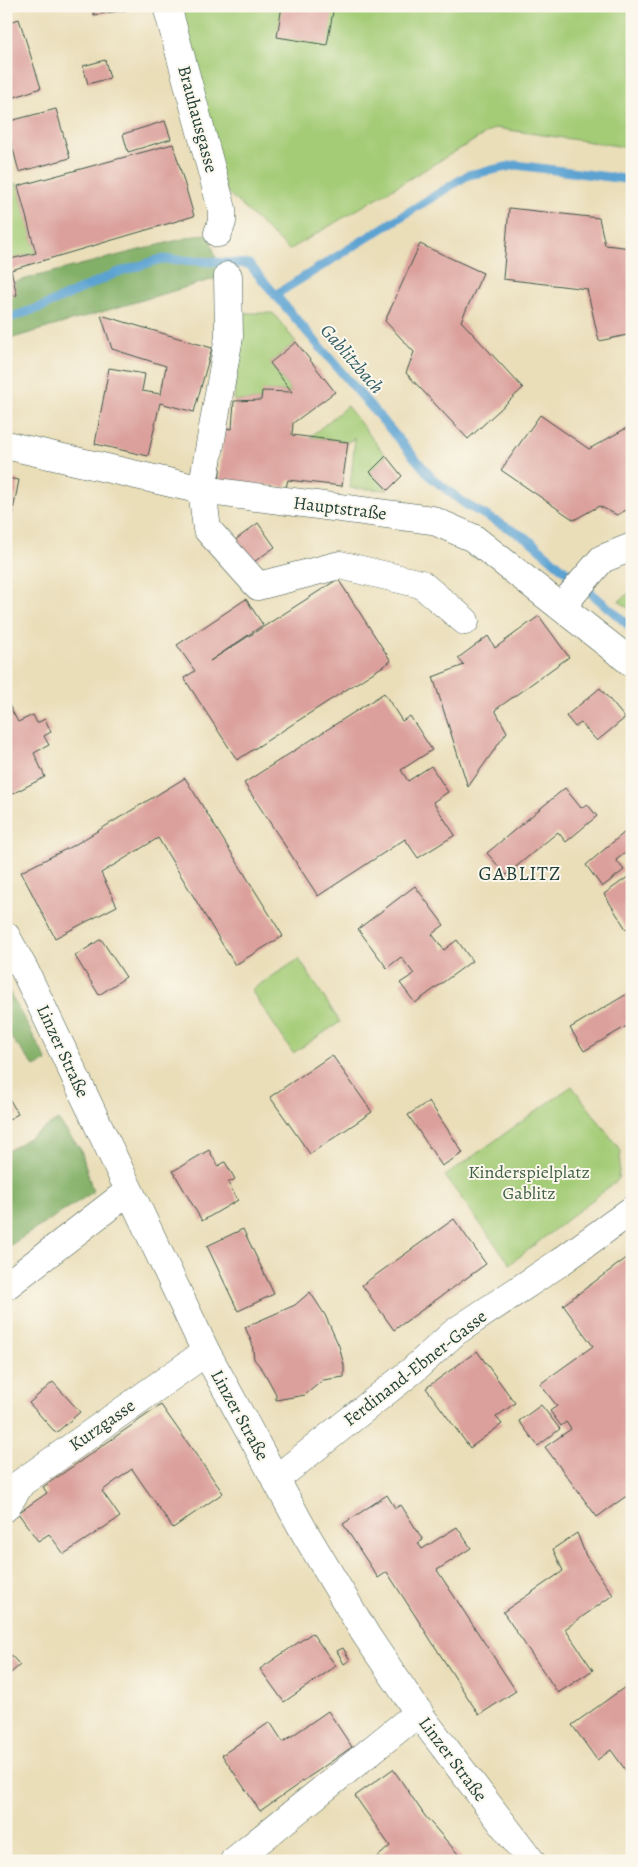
<svg xmlns="http://www.w3.org/2000/svg" width="638" height="1867" font-family="Alegreya,serif">
	<style>
		.green { fill: #a4cc77; stroke: #628456 }
		.forest { fill: #83b068; stroke: #51764e }
		.lines { fill: none; stroke-linecap: round; stroke-linejoin: round }
		.stream { stroke: #5ca3d2; stroke-width: 9 }
		.building { fill: #dba09b }
		.minor-casing { stroke: #3d5548; stroke-width: 29 }
		.major-casing { stroke: #3d5548; stroke-width: 29 }
		.minor { stroke: #fff; stroke-width: 28 }
		.major { stroke: #fff; stroke-width: 28 }
		.labels { text-anchor: middle; dominant-baseline: central; stroke-width: 4; stroke-linejoin: round; paint-order: stroke }
		.street-label { font-size: 18px; fill: #1f3d34; stroke: #fbf7ec }
		.park-label { font-size: 18px; fill: #406145; stroke: #fbf7ec }
		.water-label { font-size: 19px; font-style: italic; fill: #315c63; stroke: #fbf7ec }
		.quarter-label { font-size: 20px; letter-spacing: 1px; fill: #1f3d34; stroke: #fbf7ec }
	</style>
	<rect width="100%" height="100%" fill="#fbf7ec"/>
	<filter id="ink" filterUnits="userSpaceOnUse"><feTurbulence type="fractalNoise" baseFrequency=".02" numOctaves="2"/><feDisplacementMap in="SourceGraphic" scale="10" xChannelSelector="R" yChannelSelector="G"/><feConvolveMatrix kernelMatrix="1 2 1 2 8 2 1 2 1" color-interpolation-filters="sRGB"/></filter>
	<filter id="wash" filterUnits="userSpaceOnUse"><feTurbulence type="fractalNoise" baseFrequency=".0096" numOctaves="4" result="noise"/><feDisplacementMap in="SourceGraphic" scale="20" xChannelSelector="R" yChannelSelector="G"/><feGaussianBlur stdDeviation="1.12" result="paint"/><feColorMatrix in="noise" values="0 0 0 0 0 0 0 0 0 0 0 0 0 0 0 0 0 1.4 0 .05"/><feComposite in="paint" operator="in"/></filter>
	<g filter="url(#wash)">
		<rect width="100%" height="100%" fill="#eadeb9"/>
		<g class="green">
			<path d="M178 6 632 7V148L495 128 289 250 226 191Z"/>
			<path d="M17 183 36 253 6 260V186Z"/>
			<path d="M240 313H273L296 342 270 363 292 392 263 391 261 400 234 401Z"/>
			<path d="M347 406 386 456 370 472 388 490 350 488 355 438 348 442 310 437Z"/>
			<path d="M632 591V611L619 601Z"/>
			<path d="M299 959 340 1022 293 1053 251 990Z"/>
			<path d="M572 1086 621 1151 618 1180 510 1264 445 1176Z"/>
		</g>
		<g class="forest">
			<path d="M207 234 211 241 221 277 6 340V297L17 295 14 282 198 235Z"/>
			<path d="M6 986 47 1061 35 1067 6 1032Z"/>
			<path d="M58 1120 81 1150 93 1192 6 1248V1152Z"/>
		</g>
		<g class="lines">
			<g class="stream">
				<path d="M275 295 468 175 516 165 632 180"/>
				<path d="M6 319 44 306 116 273 161 259 249 264 432 478 465 504 528 539 632 628"/>
			</g>
		</g>
		<g id="blocks">
			<g class="building">
				<path d="M93 6H125L126 10 94 15Z"/>
				<path d="M282 6H334L327 45 277 37Z"/>
				<path d="M19 19 41 88 6 100V23Z"/>
				<path d="M105 60 110 78 88 84 83 66Z"/>
				<path d="M56 109 70 158 19 172 6 122Z"/>
				<path d="M165 121 171 139 128 152 123 134Z"/>
				<path d="M173 144 194 216 11 270 17 295 6 297V260L36 253 18 186Z"/>
				<path d="M509 208 599 218 605 245 632 248V334L599 341 587 289 503 279Z"/>
				<path d="M420 244 483 273 461 321 523 388 468 439 406 373 414 352 385 321Z"/>
				<path d="M101 315 212 348 194 412 160 403 148 456 95 444 109 368 145 374 142 391 161 394 166 366 112 349Z"/>
				<path d="M296 342 335 392 293 423 292 435 348 442 342 486 288 480 286 487 251 484 219 483 224 428 232 429 234 401 261 400 262 391 292 392 270 363Z"/>
				<path d="M540 415 589 449 632 425V507L617 515 599 506 574 520 501 470Z"/>
				<path d="M386 456 402 476 388 490 370 472Z"/>
				<path d="M6 478 19 480 10 526H6Z"/>
				<path d="M258 523 275 547 251 564 234 541Z"/>
				<path d="M338 579 391 661 237 760 184 678 195 671 177 645 246 599 263 625 210 661Z"/>
				<path d="M539 616 569 657 495 710 507 732 468 787 433 677 464 665 458 658 488 636 495 648Z"/>
				<path d="M600 688 625 718 597 741 581 723 575 727 566 716Z"/>
				<path d="M384 693 402 721 410 716 432 750 401 770 408 781 431 766 448 792 433 802 455 835 418 858 405 839 318 896 244 783Z"/>
				<path d="M6 700 18 722 33 715 37 723 45 719 51 732 44 736 49 745 34 753 45 777 6 797Z"/>
				<path d="M185 778 283 936 235 965 158 838 101 873 117 906 55 938 21 872 76 844Z"/>
				<path d="M565 788 581 808 587 804 597 816 566 842 558 832 506 875 487 853Z"/>
				<path d="M632 826V848L616 860 624 870 602 887 586 865Z"/>
				<path d="M632 874V926L626 929 604 894Z"/>
				<path d="M415 886 444 925 432 934 444 950 457 940 472 961 415 1003 400 983 414 974 401 957 387 968 358 929Z"/>
				<path d="M101 939 126 977 99 995 75 956Z"/>
				<path d="M632 991V1023L584 1051 570 1028Z"/>
				<path d="M332 1055 372 1112 310 1154 270 1097Z"/>
				<path d="M6 1093 18 1114 6 1121Z"/>
				<path d="M429 1101 463 1153 442 1166 408 1115Z"/>
				<path d="M209 1150 218 1166 225 1162 235 1179 228 1183 238 1200 202 1221 173 1171Z"/>
				<path d="M454 1219 486 1264 394 1330 362 1285Z"/>
				<path d="M243 1229 274 1294 238 1311 207 1246Z"/>
				<path d="M632 1254V1492L597 1517 545 1447 571 1429 566 1422 561 1426 550 1411 557 1406 540 1384 593 1346 563 1305Z"/>
				<path d="M310 1292 325 1315 339 1346 344 1365V1377L323 1380 305 1395 276 1400V1394L263 1370 254 1359 252 1343 245 1327 295 1305Z"/>
				<path d="M477 1351 515 1403 496 1417 502 1424 470 1448 426 1388Z"/>
				<path d="M53 1382 80 1412 56 1433 29 1403Z"/>
				<path d="M161 1405 223 1493 173 1528 132 1469 102 1491 120 1517 64 1554 49 1534 38 1541 18 1513 47 1493 43 1487Z"/>
				<path d="M541 1405 560 1429 538 1446 519 1421Z"/>
				<path d="M387 1495 395 1508 401 1505 423 1540 418 1543 422 1549 457 1527 471 1548 437 1570 516 1691 479 1715 387 1572 378 1578 343 1524Z"/>
				<path d="M577 1533 586 1556 613 1595 565 1629 593 1670 558 1693 503 1612 563 1571 553 1549Z"/>
				<path d="M312 1633 336 1666 284 1702 260 1669Z"/>
				<path d="M343 1648 350 1660 344 1664 337 1651Z"/>
				<path d="M6 1650 20 1665 6 1677Z"/>
				<path d="M632 1682V1779L611 1750 597 1760 572 1725Z"/>
				<path d="M328 1711 352 1747 260 1811 222 1755 270 1722 283 1742Z"/>
				<path d="M393 1769 425 1816 464 1861H373L390 1846 355 1796Z"/>
			</g>
		</g>
	</g>
	<g filter="url(#ink)">
		<use href="#blocks" fill-opacity="0" stroke="#3d5548" stroke-width="1"/>
		<g class="lines">
			<g class="minor-casing">
				<g id="minor">
					<path d="M167 6 222 209V222L218 233"/>
					<path d="M228 276 229 337 202 490 207 529 258 586 340 565 421 584 465 621"/>
					<path d="M6 445 202 490 432 520 473 538 632 663"/>
					<path d="M561 607 602 559 632 547"/>
					<path d="M6 1286 129 1191"/>
					<path d="M276 1479 413 1370 455 1332 559 1263 632 1210"/>
					<path d="M6 1507 21 1483 206 1352"/>
					<path d="M234 1861 419 1712"/>
				</g>
			</g>
			<g class="major-casing">
				<path id="major" d="M6 936 25 971 206 1352 305 1533 366 1635 422 1718 531 1861"/>
			</g>
			<use href="#minor" class="minor"/>
			<use href="#major" class="major"/>
		</g>
	</g>
	<g class="labels">
		<g class="street-label">
			<text transform="translate(198 119) rotate(75)">Brauhausgasse</text>
			<text transform="translate(340 508) rotate(7)">Hauptstraße</text>
			<text transform="translate(63 1051) rotate(65)">Linzer Straße</text>
			<text transform="translate(415 1368) rotate(-38)">Ferdinand-Ebner-Gasse</text>
			<text transform="translate(240 1415) rotate(61)">Linzer Straße</text>
			<text transform="translate(102 1425) rotate(-35)">Kurzgasse</text>
			<text transform="translate(453 1759) rotate(53)">Linzer Straße</text>
		</g>
		<g class="park-label">
			<text x="529" y="1172">Kinderspielplatz<tspan x="529" dy="21">Gablitz</tspan></text>
		</g>
		<g class="water-label">
			<text transform="translate(352 359) rotate(49)">Gablitzbach</text>
		</g>
		<g class="quarter-label">
			<text x="520" y="873">GABLITZ</text>
		</g>
	</g>
	<rect width="638" height="1867" fill="none" stroke="#fbf7ec" stroke-width="25"/>
</svg>
